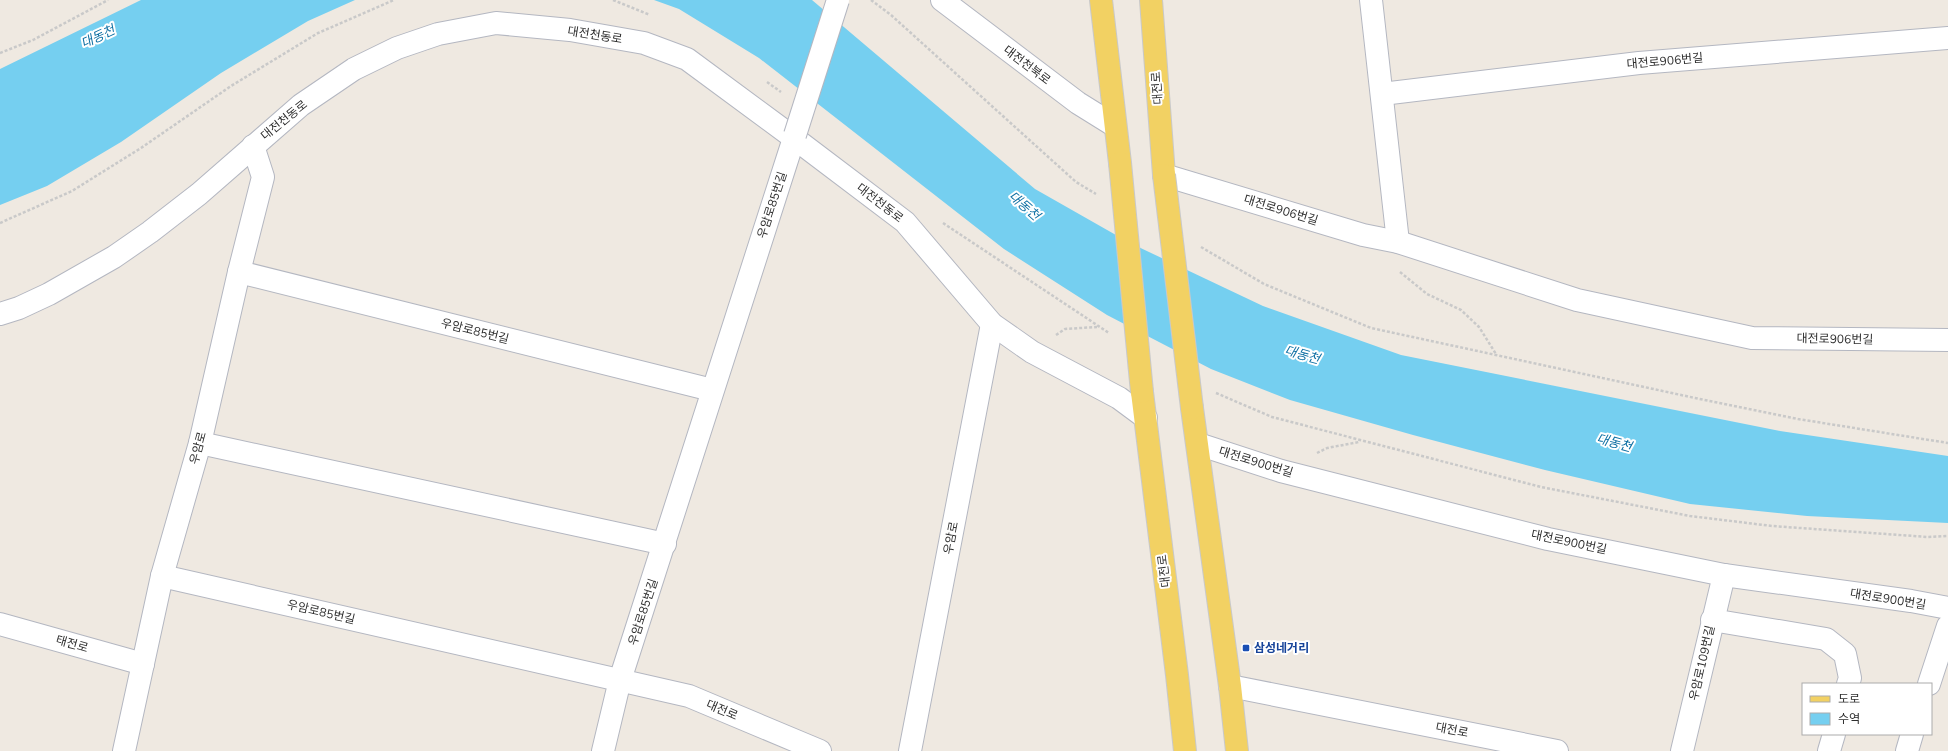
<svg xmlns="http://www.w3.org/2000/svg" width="1948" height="751" font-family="'Nunito Sans','Noto Sans KR',sans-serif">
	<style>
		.water { fill: #75cff0 }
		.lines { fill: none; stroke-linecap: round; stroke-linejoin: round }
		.street-casing { stroke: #b4b7c1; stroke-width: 24 }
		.primary-casing { stroke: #c9c9c9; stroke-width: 24 }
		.path { stroke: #c9c9c9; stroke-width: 2.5; stroke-dasharray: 3 2; stroke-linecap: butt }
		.street { stroke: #fff; stroke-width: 22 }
		.primary { stroke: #f2d163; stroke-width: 22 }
		.street-bridge-casing { stroke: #b4b7c1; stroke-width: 24; stroke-linecap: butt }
		.primary-bridge-casing { stroke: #c9c9c9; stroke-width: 24; stroke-linecap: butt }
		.street-bridge { stroke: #fff; stroke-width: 22 }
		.primary-bridge { stroke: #f2d163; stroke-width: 22 }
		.transit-dot { fill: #1a4fb4; stroke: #fff; stroke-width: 1.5 }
		.labels { text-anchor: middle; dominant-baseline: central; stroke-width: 4; stroke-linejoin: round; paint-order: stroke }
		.street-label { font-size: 12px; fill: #2e2e2e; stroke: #fff }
		.transit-label { font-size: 12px; font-weight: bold; fill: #164399; stroke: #fff; text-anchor: start }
		.water-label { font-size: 13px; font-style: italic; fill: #0d6fa3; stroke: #fff }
	</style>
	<rect width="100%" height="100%" fill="#efe9e1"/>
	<g class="water">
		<path d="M141 0H355L308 21 221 73 121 142 47 186 0 205V69Z"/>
		<path d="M654 0H812L1035 189 1130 243 1263 306 1401 355 1780 431 1948 456V523L1807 516 1690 504 1545 470 1413 435 1290 400 1211 369 1107 315 1004 249 759 58 679 9Z"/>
	</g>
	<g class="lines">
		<g class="street-casing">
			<g id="street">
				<path d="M942 0 1078 103 1115 126"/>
				<path d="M1371 0 1398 242"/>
				<path d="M1382 94 1639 63 1948 38"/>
				<path d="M1164 175 1363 235 1398 242 1577 300 1752 338 1948 340"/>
				<path d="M239 272 712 390"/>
				<path d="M0 314 19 308 49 294 114 257 150 232 199 194 301 105 354 69 397 48 438 34 496 23 570 30 644 43 687 59 794 138 905 222 992 324 1032 352 1119 398 1146 418"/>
				<path d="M200 443 665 544"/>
				<path d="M1198 444 1281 471 1548 539 1724 575 1911 601 1948 608"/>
				<path d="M162 576 689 696 820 751"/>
				<path d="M1712 620 1826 639 1845 654 1850 678 1848 684"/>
				<path d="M0 624 143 664"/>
				<path d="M1929 684 1948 626"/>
				<path d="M1230 686 1557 751"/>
				<path d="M124 751 162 576 200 443 239 272 263 177 253 146"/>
				<path d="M603 751 620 680 795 135"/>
				<path d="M910 751 992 324"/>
				<path d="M1682 751 1724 575"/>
				<path d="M1829 751 1834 734"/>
				<path d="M1907 751 1912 734"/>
			</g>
		</g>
		<g class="primary-casing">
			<g id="primary">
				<path d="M1101 0 1120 163"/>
				<path d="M1151 0 1164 175"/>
				<path d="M1142 392 1177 675 1185 751"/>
				<path d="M1192 408 1230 686 1237 751"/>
			</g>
		</g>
		<g class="path">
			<path d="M613 0 650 15"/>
			<path d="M871 0 891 15 1076 182 1096 194"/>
			<path d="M0 53 33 40 108 0"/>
			<path d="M767 82 781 92"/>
			<path d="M0 223 72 191 141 148 231 86 318 33 394 0"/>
			<path d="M943 223 1109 333"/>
			<path d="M1201 247 1264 284 1371 328 1695 398 1798 419 1948 443"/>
			<path d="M1400 272 1427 294 1461 310 1479 327 1496 354"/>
			<path d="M1056 335 1065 329 1097 327"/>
			<path d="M1216 393 1272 417 1541 487 1690 516 1772 526 1928 537 1948 536"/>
			<path d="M1317 453 1327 448 1359 442"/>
		</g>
		<use href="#street" class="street"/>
		<use href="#primary" class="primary"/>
		<g class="street-bridge-casing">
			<path id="street-bridge" d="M795 135 838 0"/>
		</g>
		<g class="primary-bridge-casing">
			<g id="primary-bridge">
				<path d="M1120 163 1142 392"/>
				<path d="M1164 175 1192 408"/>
			</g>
		</g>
		<use href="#street-bridge" class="street-bridge"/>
		<use href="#primary-bridge" class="primary-bridge"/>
	</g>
	<rect class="transit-dot" x="1242" y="644" width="8" height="8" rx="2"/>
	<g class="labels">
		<g class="street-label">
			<text transform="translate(595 35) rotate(9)">대전천동로</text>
			<text transform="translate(1665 61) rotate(-5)">대전로906번길</text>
			<text transform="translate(1027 65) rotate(37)">대전천북로</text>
			<text transform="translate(1157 88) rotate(-94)">대전로</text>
			<text transform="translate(284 120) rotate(-39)">대전천동로</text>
			<text transform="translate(880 203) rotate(38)">대전천동로</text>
			<text transform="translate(772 205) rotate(-72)">우암로85번길</text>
			<text transform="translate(1281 210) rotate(17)">대전로906번길</text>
			<text transform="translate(475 331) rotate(14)">우암로85번길</text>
			<text transform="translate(1835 339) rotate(1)">대전로906번길</text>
			<text transform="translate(198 448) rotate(-75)">우암로</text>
			<text transform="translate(1256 462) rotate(17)">대전로900번길</text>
			<text transform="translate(951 538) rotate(-79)">우암로</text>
			<text transform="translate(1569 542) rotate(12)">대전로900번길</text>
			<text transform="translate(1164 571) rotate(-97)">대전로</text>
			<text transform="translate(1888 599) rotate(9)">대전로900번길</text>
			<text transform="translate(321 612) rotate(13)">우암로85번길</text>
			<text transform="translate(643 612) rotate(-72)">우암로85번길</text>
			<text transform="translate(72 644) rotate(16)">태전로</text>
			<text transform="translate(1702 663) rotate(-77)">우암로109번길</text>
			<text transform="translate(722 710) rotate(23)">대전로</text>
			<text transform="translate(1452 730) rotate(11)">대전로</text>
		</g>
		<g class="transit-label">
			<text x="1254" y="648">삼성네거리</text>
		</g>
		<g class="water-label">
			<text transform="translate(98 37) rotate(-25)">대동천</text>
			<text transform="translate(1024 206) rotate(41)">대동천</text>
			<text transform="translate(1302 355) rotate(16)">대동천</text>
			<text transform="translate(1614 443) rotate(15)">대동천</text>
		</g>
	</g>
	<rect x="1802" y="683" width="130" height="52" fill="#ffffff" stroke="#ababab"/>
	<rect x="1810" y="696" width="20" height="6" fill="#f2d163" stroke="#ababab"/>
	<text x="1838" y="703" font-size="12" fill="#2e2e2e">도로</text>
	<rect x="1810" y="713" width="20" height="12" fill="#75cff0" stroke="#ababab"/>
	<text x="1838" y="723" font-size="12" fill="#2e2e2e">수역</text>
</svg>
